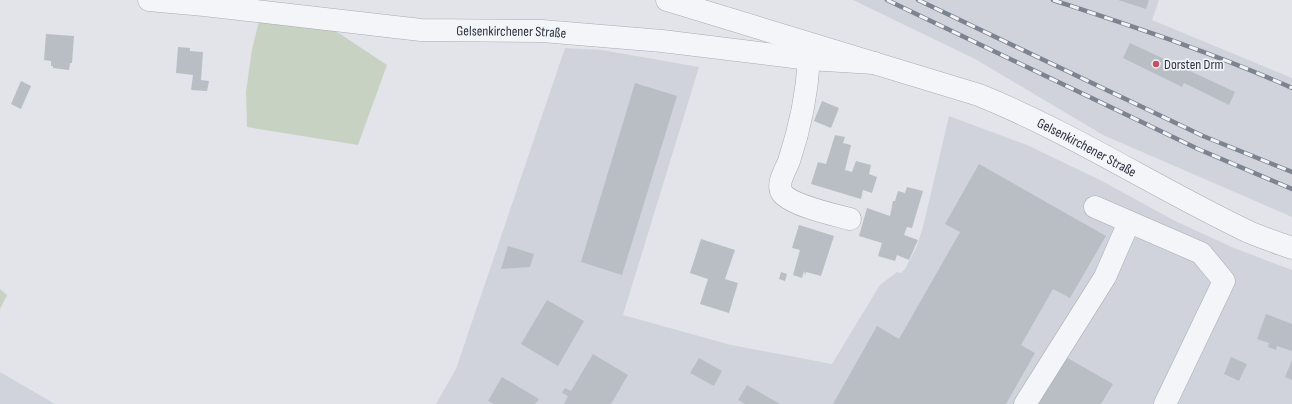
<svg xmlns="http://www.w3.org/2000/svg" width="1292" height="404" font-family="'Sofia Sans Condensed',sans-serif">
	<style>
		.built { fill: #d0d3db }
		.green { fill: #c7d2c3 }
		.building { fill: #b9bec5 }
		.lines { fill: none; stroke-linecap: round; stroke-linejoin: round }
		.minor-casing { stroke: #a7abb3; stroke-width: 23 }
		.minor { stroke: #f4f5f8; stroke-width: 22 }
		.rail-casing { stroke: #7c8491; stroke-width: 4.5 }
		.rail { stroke: #f1f3f7; stroke-width: 3; stroke-dasharray: 9; stroke-linecap: butt }
		.poi-dot { fill: #c45060; stroke: #f1f3f7; stroke-width: 1.5 }
		.labels { text-anchor: middle; dominant-baseline: central; stroke-width: 3.5; stroke-linejoin: round; paint-order: stroke }
		.street-label { font-size: 14px; fill: #2b3240; stroke: #f1f3f7 }
		.poi-label { font-size: 14px; fill: #2b3240; stroke: #f1f3f7; text-anchor: start }
	</style>
	<rect width="100%" height="100%" fill="#e2e4e9"/>
	<g class="built">
		<path d="M853 0H1159L1152 20 1292 78V217L1103 135 975 59Z"/>
		<path d="M565 48 602 50 699 67 623 315 731 345 832 364 880 285 897 272 901 273 905 269 917 246 923 227 949 116 1027 145 1102 181 1175 221 1234 248 1292 270V404H436L456 369Z"/>
		<path d="M0 372 55 404H0Z"/>
	</g>
	<g class="green">
		<path d="M259 21 331 28 387 65 358 145 247 127 246 92 252 49Z"/>
		<path d="M0 289 7 295 0 309Z"/>
	</g>
	<g class="building">
		<path d="M1118 0H1149L1146 9Z"/>
		<path d="M46 34 74 36 72 63H70L69 70 53 68V66H51V61L44 60Z"/>
		<path d="M1130 43 1235 92 1229 105 1184 83 1182 87 1123 58Z"/>
		<path d="M178 47 190 48V51L203 52 201 80 209 81 207 91 191 90 193 75 176 73Z"/>
		<path d="M21 81 31 86 21 109 11 104Z"/>
		<path d="M635 83 677 96 622 275 581 262Z"/>
		<path d="M822 101 839 108 831 128 814 121Z"/>
		<path d="M835 135 845 137 843 143 851 145 845 170 852 172 856 161 871 165 869 174 877 177 872 193 863 190 861 199 811 184 818 162 826 164Z"/>
		<path d="M979 164 1106 236 1070 298 1053 289 1021 345 1035 353 1006 404H833L877 326 899 339 960 232 945 224Z"/>
		<path d="M907 187 923 191 912 228 907 227 904 235 918 240 909 260 897 255 895 261 878 256 882 243 859 236 867 208 890 216 893 201H895L898 191 905 193Z"/>
		<path d="M799 225 834 236 821 276 806 272 805 275 804 271 802 278 793 275 800 250 792 248Z"/>
		<path d="M701 239 735 250 725 279 738 283 729 313 700 304 708 279 690 273Z"/>
		<path d="M508 246 534 254 530 267 501 269Z"/>
		<path d="M781 272 787 274 785 281 779 279Z"/>
		<path d="M547 300 584 321 558 366 521 344Z"/>
		<path d="M1266 314 1292 324V351L1277 346 1276 350 1268 347 1269 343 1257 339Z"/>
		<path d="M593 354 628 375 611 404H564L568 396 562 393 565 388 571 391Z"/>
		<path d="M1064 356 1113 384 1101 404H1037Z"/>
		<path d="M1231 357 1247 364 1239 381 1224 374Z"/>
		<path d="M699 358 722 371 714 386 690 373Z"/>
		<path d="M1292 360V380L1285 377Z"/>
		<path d="M502 377 539 399 535 404H494L488 401Z"/>
		<path d="M747 385 780 404H745L738 400Z"/>
	</g>
	<g class="lines">
		<g class="minor-casing">
			<g id="minor">
				<path id="s1" d="M149 0 204 5 421 30 542 31 662 41 809 59 874 63"/>
				<path id="s2" d="M667 0 979 95C1073 133 1158 189 1249 232 1263 238 1278 243 1292 248"/>
				<path d="M809 59C807 94 800 128 789 161 786 169 776 184 782 193 791 205 834 215 850 219"/>
				<path d="M1095 207 1201 253 1224 281 1165 404"/>
				<path d="M1025 404 1105 277 1129 222"/>
			</g>
		</g>
		<use href="#minor" class="minor"/>
		<g class="rail-casing">
			<g id="rail">
				<path d="M887 0 1198 149 1292 189"/>
				<path d="M918 0 1203 136 1292 172"/>
				<path d="M1053 0C1134 27 1214 53 1292 88"/>
			</g>
		</g>
		<use href="#rail" class="rail"/>
	</g>
	<circle class="poi-dot" cx="1156" cy="64" r="4"/>
	<g class="labels">
		<g class="street-label">
			<text stroke="none"><textPath href="#s1" startOffset="364">Gelsenkirchener Straße</textPath></text>
			<text stroke="none"><textPath href="#s2" startOffset="446">Gelsenkirchener Straße</textPath></text>
		</g>
		<g class="poi-label">
			<text x="1164" y="64">Dorsten Drm</text>
		</g>
	</g>
</svg>
